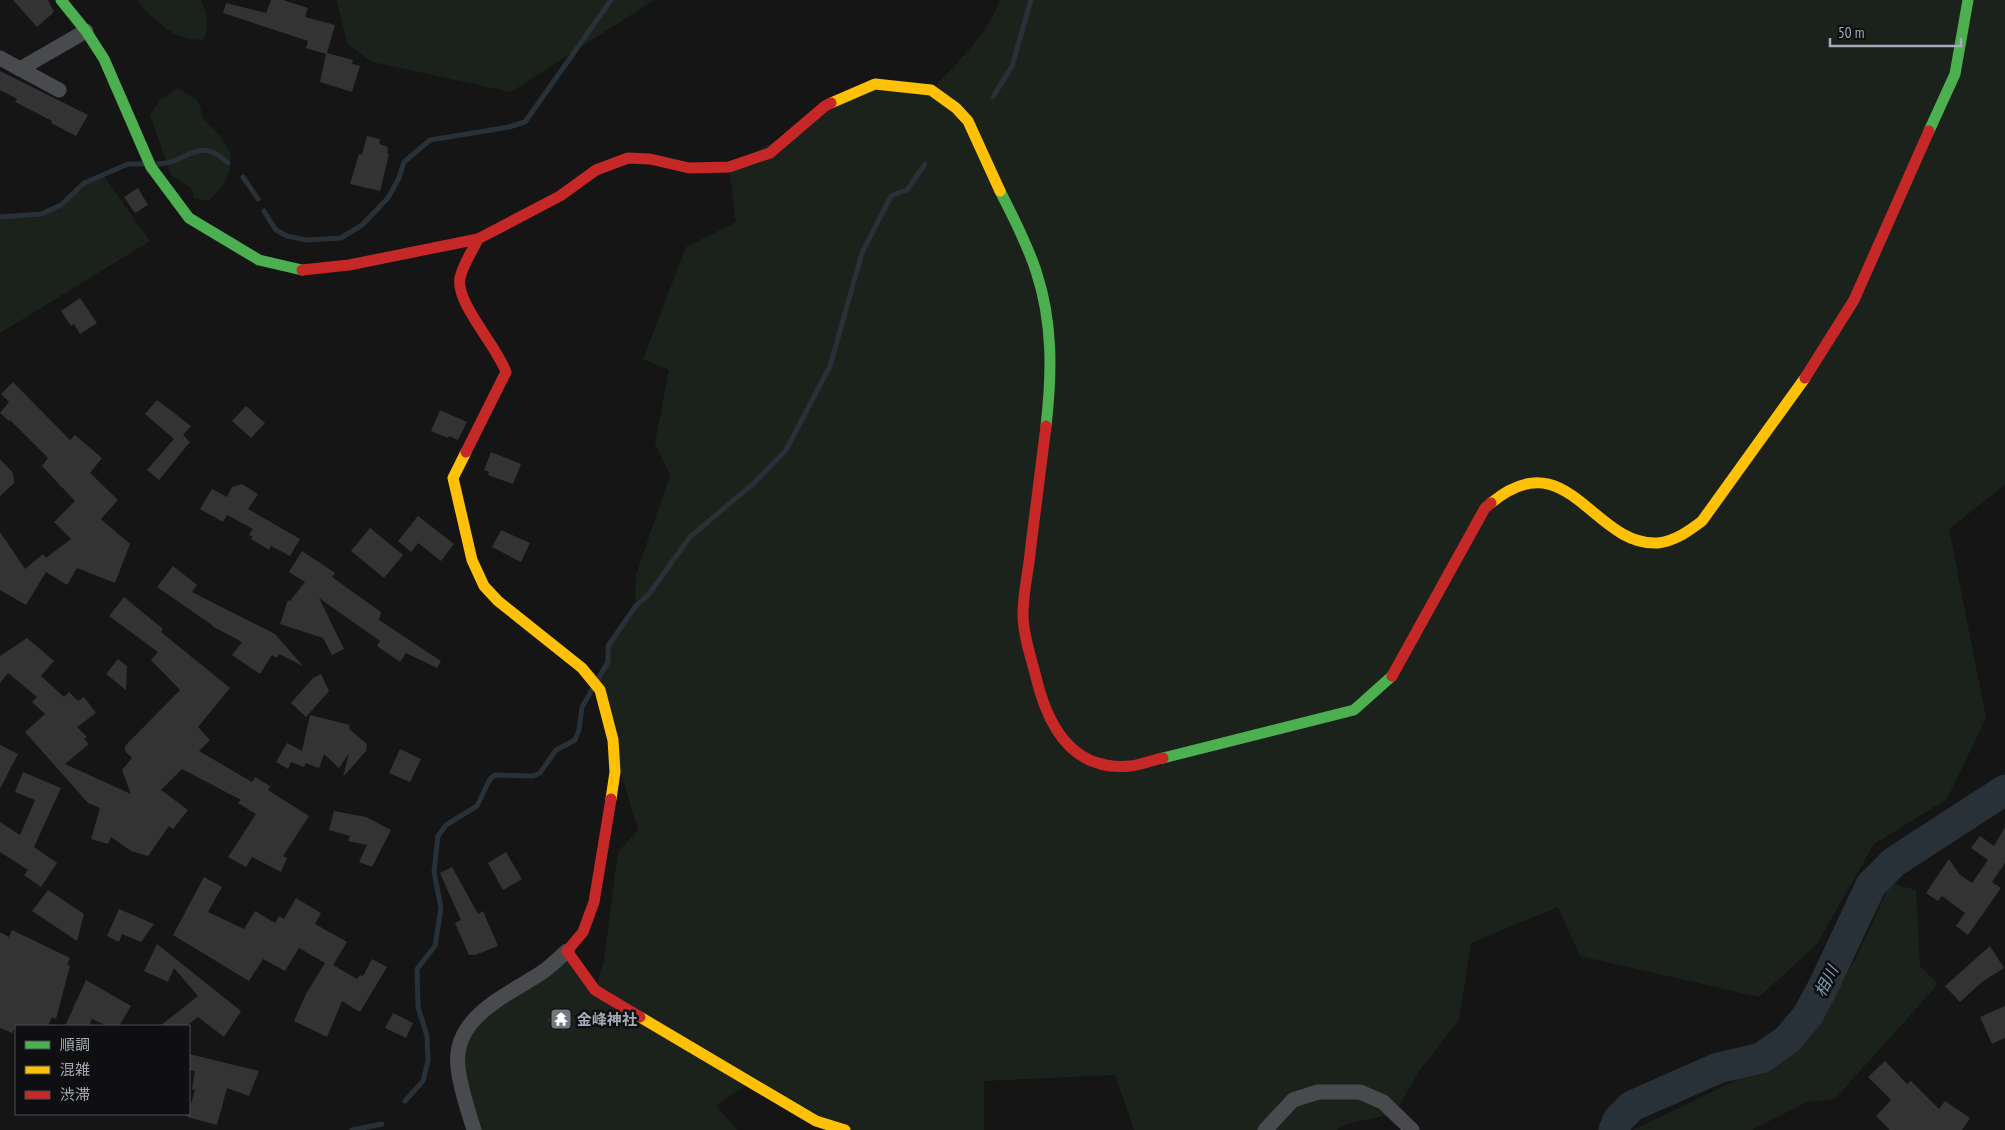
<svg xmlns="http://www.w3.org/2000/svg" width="2005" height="1130" font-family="'PT Sans Narrow','Noto Sans JP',sans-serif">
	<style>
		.green { fill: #1b221b }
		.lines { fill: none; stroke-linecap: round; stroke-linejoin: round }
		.stream { stroke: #273137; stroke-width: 5 }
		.river { stroke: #273137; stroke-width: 31 }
		.building { fill: #333334 }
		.street { stroke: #494a4e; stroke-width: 15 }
		.fast { stroke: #4caf50; stroke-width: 11 }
		.slow { stroke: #ffc107; stroke-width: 11 }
		.jam { stroke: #c62828; stroke-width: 11 }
		.labels { text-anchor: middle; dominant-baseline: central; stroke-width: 5; stroke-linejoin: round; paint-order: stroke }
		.poi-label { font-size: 15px; font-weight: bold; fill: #a5acb7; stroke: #0f0f11; text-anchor: start }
		.water-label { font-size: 16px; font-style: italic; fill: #799db4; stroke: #0f0f11 }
	</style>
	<rect width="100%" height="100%" fill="#151515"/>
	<g class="green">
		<path d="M138 0H201C207 13 210 26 203 40 173 40 159 23 139 4Z"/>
		<path d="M335 0H654L511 92 372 62 347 43 337 2Z"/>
		<path d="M1000 0H2005V485L1949 529 1986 718 1947 799 1874 844 1817 944 1759 997 1580 956 1558 907 1471 943 1459 1020 1419 1071 1395 1113 1343 1125 1337 1130H1134L1115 1075 984 1081V1130H845L751 1082 716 1105 737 1130H474L459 1046 466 1030 567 951 595 990 604 961 618 852 638 830 594 685 608 662V646L635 607 636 575 670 475 655 443 669 370 643 359 686 247 736 222 729 167 875 84 931 90C956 64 987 35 1000 0Z"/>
		<path d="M178 88 198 101 204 120 220 136 231 154 229 173 222 187 208 201 194 198 191 188 171 175 150 115 160 100Z"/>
		<path d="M102 174 150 241 0 333V217L41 214 61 205 84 183Z"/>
		<path d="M1891 883 1916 890 1920 966 1938 984 1835 1099 1807 1102 1752 1130H1633L1797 1051 1855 960Z"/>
	</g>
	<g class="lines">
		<g class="stream">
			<path d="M993 97 1012 66 1031 0"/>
			<path d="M157 164C187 165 198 133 228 163"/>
			<path d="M243 177 258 199"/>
			<path d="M264 211 276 230 287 236 306 240 341 238 362 225 388 198 399 178 404 162 430 140 509 127 525 122 611 0"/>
			<path d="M0 217 41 214 61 205 84 183 128 164H143"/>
			<path d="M598 679 608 662V646L635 607 649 594 690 537 754 483 786 450 830 366 862 253 891 196 907 190 925 164"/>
			<path d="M405 1101 423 1081 428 1061 427 1036 418 1007 417 969 435 946 441 908 434 872 438 836 446 825 477 806 490 779 495 775 533 776 540 773 556 750 575 740 579 730 582 707 593 688"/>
			<path d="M352 1130 382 1124"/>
		</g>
		<path class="river" d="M1614 1130 1618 1120 1632 1106 1718 1068 1761 1058 1787 1040 1808 1015 1824 985 1871 885 1894 862 2005 790"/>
	</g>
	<g class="building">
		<path d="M13 0H48L54 12 37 27Z"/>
		<path d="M271 0H283L308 8 305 17 335 25 327 53 353 60 352 64 360 66 352 92 320 82 326 54 306 48 308 41 223 13 226 3 266 13Z"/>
		<path d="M0 71 88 115 76 136 51 123 52 121 15 102 17 99 0 90Z"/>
		<path d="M367 136 380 139 379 144 388 147 387 154H389L380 191 350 184 359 154 362 155Z"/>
		<path d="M138 188 148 205 135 213 124 197Z"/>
		<path d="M80 298 97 323 80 334 74 324 71 326 61 311Z"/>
		<path d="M13 382 70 440 75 435 102 458 90 473 118 500 101 519 130 544 115 583 77 568 67 585 46 572 26 605 0 590V532L25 569 43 554 46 558 71 539 54 522 75 501 42 466 48 458 10 420 9 421 0 413 9 402 1 394Z"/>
		<path d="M157 400 191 426 183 435 190 442 159 480 147 470 174 439 145 414Z"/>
		<path d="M246 406 265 423 251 438 232 421Z"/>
		<path d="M440 410 467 422 458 440 449 436 448 438 431 431Z"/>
		<path d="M491 452 521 464 513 484 488 475 489 472 484 470Z"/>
		<path d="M0 459 13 473 14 483 0 496Z"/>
		<path d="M242 484 258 494 248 509 300 539 290 556 271 546 269 550 251 539 253 537 249 535 253 529 227 515 223 522 200 509 212 489 227 497 232 487Z"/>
		<path d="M418 516 454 544 441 561 418 543 411 552 398 541Z"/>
		<path d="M370 528 403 555 384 578 351 551Z"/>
		<path d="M501 530 530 543 521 562 492 547Z"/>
		<path d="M302 551 335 573 332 577 381 612 379 620 441 661 437 668 406 653 400 662 377 646 380 641 319 598 344 649 332 655 323 638 280 624 288 600 290 601 305 582 289 572Z"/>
		<path d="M173 566 197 585 192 592 275 634 303 666 279 654 277 658 272 655 260 674 232 655 242 642 212 626V625L157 587Z"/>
		<path d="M124 597 163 629 161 632 230 688 198 727 210 740 199 751 252 782 255 777 270 786 268 790 309 816 283 856 287 858 281 872 252 857 246 867 228 857 256 814 238 803 241 800 182 769 161 790 188 810 173 829 169 826 148 856 131 851 111 837 108 844 91 839 100 808 88 803 25 732 45 714 32 702 37 697 8 673 0 683V656L27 638 54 661 41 676 64 697 69 692 78 701 84 697 96 713 77 727 87 737 84 739 89 744 65 764 131 794 122 770 132 758 125 751V746L180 690 151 660 158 652 109 616Z"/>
		<path d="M118 659 127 666 126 690 106 674Z"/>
		<path d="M321 674 329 691 306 717 291 703 313 678Z"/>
		<path d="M310 715 350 725 349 729 367 744 366 751 343 777 349 753 339 768 324 754 319 768 306 763 304 767 291 762 288 769 276 762 287 743 302 751Z"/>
		<path d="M0 745 18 754 0 789Z"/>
		<path d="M400 749 421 759 410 782 389 773Z"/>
		<path d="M23 772 61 788 34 847 57 863 41 887 24 875 28 870 0 852V822L20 835 35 800 15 792Z"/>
		<path d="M334 811 366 817 391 830 372 867 359 862 367 845 348 841 350 836 329 830Z"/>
		<path d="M2005 827V863L1992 882 2001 888 1968 935 1956 926 1965 913 1942 896 1938 901 1926 893 1949 859 1959 874 1972 883 1988 860 1971 848 1980 836 1994 846Z"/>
		<path d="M506 852 522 879 503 890 488 863Z"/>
		<path d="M452 867 478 914 483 911 498 946 475 955H469L455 923 461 920 440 873Z"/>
		<path d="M204 877 222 887 208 912 244 929 255 911 275 923 279 916 284 919 296 898 321 913 315 924 347 942 333 965 357 979 360 975 363 976 372 959 387 967 360 1012 342 1001 327 1037 294 1021 306 994 325 963 299 948 285 971 263 959 249 981 173 935Z"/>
		<path d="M48 890 84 914 77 941 32 911Z"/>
		<path d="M119 909 154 924 141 942 122 934 119 942 107 936Z"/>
		<path d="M12 930 70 958 67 965 70 966 56 1019 52 1017 48 1026H16L12 1033 0 1028V932L9 937Z"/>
		<path d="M157 944 241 1011 224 1037 198 1017 186 1026H160L198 996 174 968 168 982 144 971Z"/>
		<path d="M1990 946 2004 968 1982 982 1960 1002 1945 986Z"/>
		<path d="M86 980 131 1006 119 1026H107L92 1019 89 1026H65Z"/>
		<path d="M2005 1006V1038L1992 1044 1980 1017Z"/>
		<path d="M558 1007 573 1018 563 1031 548 1020Z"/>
		<path d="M393 1013 413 1023 406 1038 385 1028Z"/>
		<path d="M189 1054 259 1071 249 1096 227 1088 217 1125 187 1117 195 1090 192 1089 195 1071 189 1070Z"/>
		<path d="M1885 1061 1907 1084 1911 1081 1939 1109 1945 1101 1970 1118 1962 1130H1890L1876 1116 1891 1100 1868 1077Z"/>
	</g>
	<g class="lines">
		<g class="street">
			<path d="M0 58 59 90"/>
			<path d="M20 69 86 31"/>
			<path d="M474 1130C468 1110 460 1088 458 1067 452 1016 509 995 544 971 552 965 559 958 567 951"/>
			<path d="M1265 1130 1293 1100 1318 1092H1360L1383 1102 1412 1130"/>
		</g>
		<g class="fast">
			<path d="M61 0 86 31 104 59 151 167 189 218 259 260 302 270"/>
			<path d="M1929 131 1955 74 1968 0"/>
			<path d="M1000 191C1013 217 1027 243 1036 271 1053 322 1052 373 1046 426"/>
			<path d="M1163 758 1354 710 1392 676"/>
		</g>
		<g class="slow">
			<path d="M831 103 875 84 931 90 956 108 968 121 1000 191"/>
			<path d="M466 452 453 478 472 560 484 586 498 601 582 668 600 690 613 740 615 772 611 799"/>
			<path d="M1491 503C1568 439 1593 547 1658 543 1675 541 1689 531 1702 521L1805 378"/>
			<path d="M640 1017 816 1121 845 1130"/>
		</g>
		<g class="jam">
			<path d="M478 239 560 196 596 170 628 158 650 159 689 168 729 167 770 153 825 106 831 103"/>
			<path d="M302 270 349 265 478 239C472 252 463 264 460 278 455 302 497 346 506 372L466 452"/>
			<path d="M1805 378 1854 300 1929 131"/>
			<path d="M1046 426C1041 468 1035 511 1030 554 1028 573 1023 594 1023 614 1023 634 1030 654 1035 673 1046 722 1070 772 1130 766 1141 765 1152 760 1163 758"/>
			<path d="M1392 676 1485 508 1491 503"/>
			<path d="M611 799 594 902 583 932 567 951 595 990 640 1017"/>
		</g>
	</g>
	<defs>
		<g id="temple-square" transform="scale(1.125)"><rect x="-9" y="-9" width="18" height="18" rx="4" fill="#73777e" stroke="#0f0f11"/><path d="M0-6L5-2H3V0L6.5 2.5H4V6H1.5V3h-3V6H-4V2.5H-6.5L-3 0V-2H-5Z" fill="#fff"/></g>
	</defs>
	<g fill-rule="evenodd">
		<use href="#temple-square" x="561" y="1019"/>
	</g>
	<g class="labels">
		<g class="poi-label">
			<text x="577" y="1019">金峰神社</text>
		</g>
		<g class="water-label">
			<text transform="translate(1826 981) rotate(-63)">相川</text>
		</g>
	</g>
	<rect x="15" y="1025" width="175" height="90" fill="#0f0f11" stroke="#4b4e53"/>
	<rect x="25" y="1041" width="25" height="8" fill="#4caf50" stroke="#4b4e53"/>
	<text x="60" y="1050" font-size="15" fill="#a5acb7">順調</text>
	<rect x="25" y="1066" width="25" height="8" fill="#ffc107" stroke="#4b4e53"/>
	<text x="60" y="1075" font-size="15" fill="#a5acb7">混雑</text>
	<rect x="25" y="1091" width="25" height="8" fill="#c62828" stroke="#4b4e53"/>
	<text x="60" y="1100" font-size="15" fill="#a5acb7">渋滞</text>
	<path d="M1830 38v8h131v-8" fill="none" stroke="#a5acb7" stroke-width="2.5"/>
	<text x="1838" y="38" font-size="15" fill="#a5acb7" stroke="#0f0f11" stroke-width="4" paint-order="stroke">50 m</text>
</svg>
